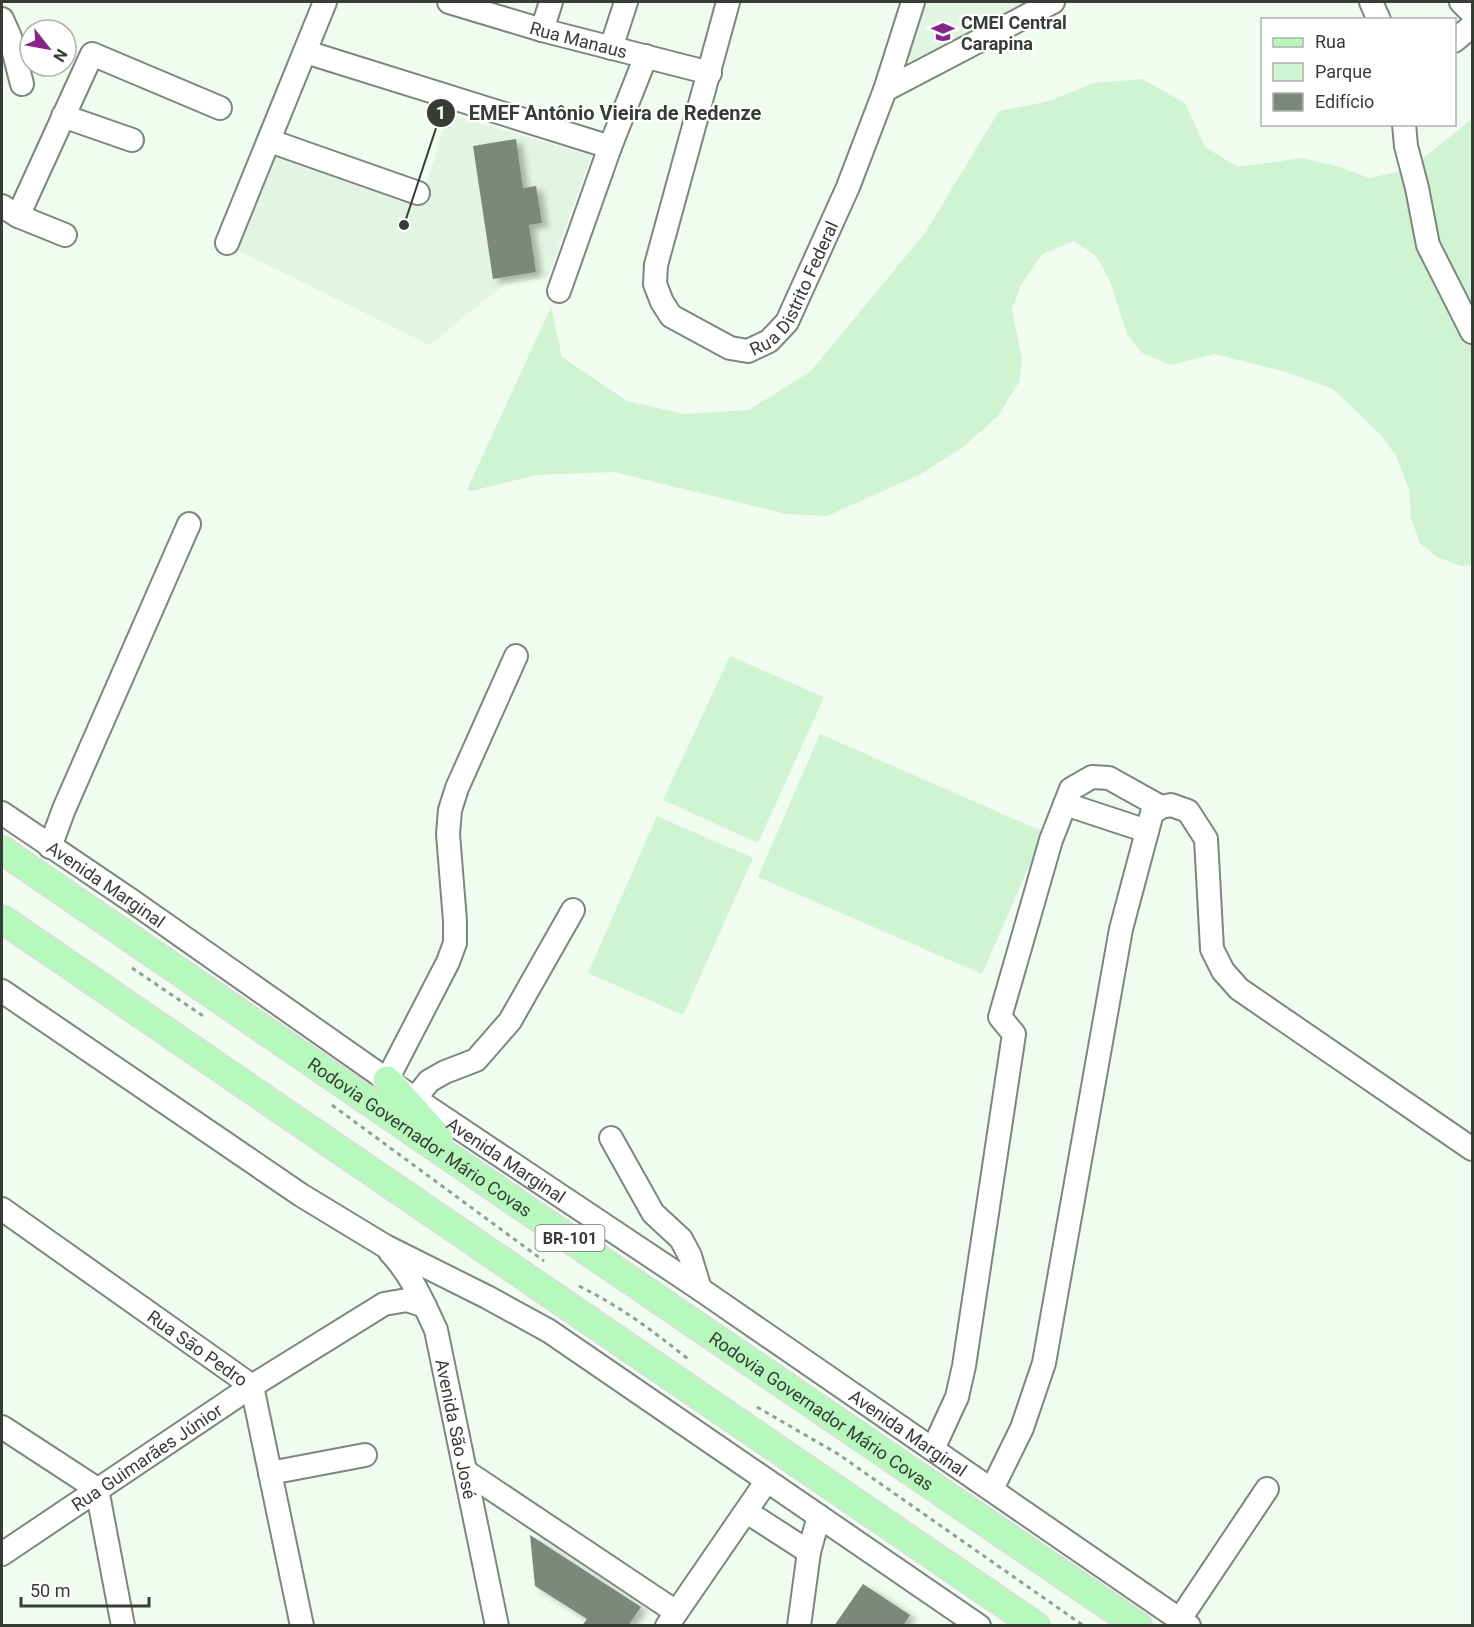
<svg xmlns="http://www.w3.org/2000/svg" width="1474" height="1627" font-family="Roboto,sans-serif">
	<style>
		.built { fill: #e2f4e2 }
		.green { fill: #d0f3d1 }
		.building { fill: #7d887d; filter: url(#shadow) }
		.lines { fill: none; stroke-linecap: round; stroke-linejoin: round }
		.minor-casing { stroke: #7c877d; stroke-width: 26 }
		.major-casing { stroke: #dbdcdb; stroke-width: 30 }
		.path { stroke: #959e95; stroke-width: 3; stroke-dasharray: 4.5 4.5; stroke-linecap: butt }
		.minor { stroke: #fff; stroke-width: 22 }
		.major { stroke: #b7f8bc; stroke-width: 27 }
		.labels { text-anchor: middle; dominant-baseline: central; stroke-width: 4.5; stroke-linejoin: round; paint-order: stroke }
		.shield { fill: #fff; stroke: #737673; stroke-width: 1.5 }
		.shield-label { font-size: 16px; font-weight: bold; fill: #373c37 }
		.poi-label { font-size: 18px; font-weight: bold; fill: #373c37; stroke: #fff; text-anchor: start }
		.street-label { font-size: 18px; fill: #373c37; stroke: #fff }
		.leader { fill: none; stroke: #373c37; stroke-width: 2 }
		.callout-dot { fill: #373c37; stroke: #fff; stroke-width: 2 }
		.mark-label { font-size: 18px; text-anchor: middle; font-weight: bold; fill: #fff }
		.callout-label { font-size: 20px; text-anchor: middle; font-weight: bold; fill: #373c37; stroke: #fff; stroke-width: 4.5; stroke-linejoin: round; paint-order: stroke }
	</style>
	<defs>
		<filter id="shadow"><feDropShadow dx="6" dy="4" stdDeviation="3" flood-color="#0004"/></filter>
	</defs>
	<rect width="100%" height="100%" fill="#f0fcf0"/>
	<g class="built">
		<path d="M925 2H1033L908 62Z"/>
		<path d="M448 114 591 156 548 277 503 285 430 345 233 248 272 154 421 203Z"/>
	</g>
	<g class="green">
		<path d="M1142 79 1185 103 1205 147 1238 167 1302 158 1340 167 1369 178 1408 170 1472 119V565L1461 566 1437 557 1420 543 1411 518 1409 489 1396 456 1381 435 1333 389 1286 372 1215 354 1171 365 1142 353 1127 334 1110 281 1096 256 1074 241 1042 254 1021 285 1012 309 1022 360 1019 382 998 416 963 447 921 474 827 516 787 514 614 472 537 475 471 491 467 490 551 307 562 357 627 401 684 414 749 410 811 371 925 233 999 111 1050 101 1093 83Z"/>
		<path d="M730 656 824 697 758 843 663 800Z"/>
		<path d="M820 734 1044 832 982 974 758 877Z"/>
		<path d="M657 816 753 858 683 1015 588 973Z"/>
	</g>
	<g class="building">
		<path d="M516 139 523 188 536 186 542 223 529 225 536 272 493 279 473 146Z"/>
		<path d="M530 1535 641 1607 628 1626H582L587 1619 535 1586Z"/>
		<path d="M863 1584 910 1615 903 1626H834Z"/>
	</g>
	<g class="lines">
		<g class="minor-casing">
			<g id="minor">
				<path id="s1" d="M449 2 542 30 710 73"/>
				<path id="s2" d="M728 2 656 265 655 284 662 302 671 316 730 348 748 351 769 341 787 322 848 187 885 90 913 2"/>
				<path d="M1371 2 1379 20"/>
				<path d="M1461 2 1472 13"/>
				<path d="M2 19 10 37 22 84"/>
				<path d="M542 30 551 2"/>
				<path d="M1454 41 1472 26"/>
				<path d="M611 48 626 2"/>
				<path d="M306 52 610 147"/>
				<path d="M885 90 1053 2"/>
				<path d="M63 116 132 140"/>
				<path d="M1404 124 1406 146 1417 188 1428 245 1472 332"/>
				<path d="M270 141 418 193"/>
				<path d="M2 206 18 216 65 235"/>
				<path d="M18 216 92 54 220 108"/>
				<path d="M227 243 325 2"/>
				<path d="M559 291 610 147 646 56"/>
				<path d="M1065 804 1147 831"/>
				<path id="s3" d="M2 813 132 901 387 1080 700 1289 1189 1626"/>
				<path d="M50 847 64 809 189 524"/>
				<path d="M2 991 301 1195 385 1246 487 1297 549 1331 979 1626"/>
				<path d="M387 1080 448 962 455 943V921L448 834 450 810 457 788 516 656"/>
				<path d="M415 1099 429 1081 445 1072 476 1060 510 1021 573 910"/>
				<path d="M611 1138 653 1213 681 1239 690 1256 700 1289"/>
				<path id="s4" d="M2 1209 252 1386 302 1626"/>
				<path id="s5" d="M390 1252C411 1274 423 1302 436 1330L497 1626"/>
				<path d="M2 1427 97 1489 123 1626"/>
				<path d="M933 1449 957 1397 964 1366 1014 1034 1000 1017 1051 840 1071 789 1092 777 1109 778 1161 807"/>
				<path d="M465 1471 676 1612"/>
				<path d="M270 1473 365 1455"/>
				<path d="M992 1489 1022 1428 1044 1363 1121 929 1152 813 1161 807 1171 805 1188 811 1206 839 1212 949 1223 971 1239 989 1472 1149"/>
				<path d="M747 1512 809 1552"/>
				<path id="s6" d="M2 1554 252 1386 384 1304 407 1300 425 1306"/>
				<path d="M1180 1619 1267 1489"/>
				<path d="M667 1626 766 1482"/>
				<path d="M799 1626 809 1552 819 1516"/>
			</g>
		</g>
		<g class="major-casing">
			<g id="major">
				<path id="s7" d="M2 850 467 1169 1138 1626"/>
				<path d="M2 919 1036 1626"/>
				<path d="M387 1080 438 1137"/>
			</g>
		</g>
		<g class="path">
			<path d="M132 968 206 1018"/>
			<path d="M332 1105 544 1261"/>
			<path d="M579 1286C621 1307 652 1330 688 1359"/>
			<path d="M757 1407 838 1454 1084 1626"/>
		</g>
		<use href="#minor" class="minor"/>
		<use href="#major" class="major"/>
	</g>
	<defs>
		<g id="school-bare" transform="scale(1.8)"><path d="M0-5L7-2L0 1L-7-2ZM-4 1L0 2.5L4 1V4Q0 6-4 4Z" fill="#87258d" stroke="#fff" stroke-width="2.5" paint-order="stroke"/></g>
	</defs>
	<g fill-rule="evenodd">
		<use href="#school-bare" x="943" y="32"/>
	</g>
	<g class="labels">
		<rect class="shield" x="535.5" y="1225" width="69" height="26" rx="4.5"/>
		<g class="shield-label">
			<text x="570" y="1238">BR-101</text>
		</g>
		<g class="poi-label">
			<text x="961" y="22">CMEI Central<tspan x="961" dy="21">Carapina</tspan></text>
		</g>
		<g class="street-label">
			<text stroke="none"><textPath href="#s1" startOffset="135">Rua Manaus</textPath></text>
			<text stroke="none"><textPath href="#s2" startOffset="494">Rua Distrito Federal</textPath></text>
			<text stroke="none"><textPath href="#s3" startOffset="126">Avenida Marginal</textPath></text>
			<text stroke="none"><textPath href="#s7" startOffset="507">Rodovia Governador Mário Covas</textPath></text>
			<text stroke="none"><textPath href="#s3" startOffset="612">Avenida Marginal</textPath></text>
			<text stroke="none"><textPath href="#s4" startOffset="240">Rua São Pedro</textPath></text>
			<text stroke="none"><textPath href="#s7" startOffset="993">Rodovia Governador Mário Covas</textPath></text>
			<text stroke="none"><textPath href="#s5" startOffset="192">Avenida São José</textPath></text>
			<text stroke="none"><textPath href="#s3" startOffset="1098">Avenida Marginal</textPath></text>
			<text stroke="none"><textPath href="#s6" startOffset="174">Rua Guimarães Júnior</textPath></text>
		</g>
	</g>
	<path class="leader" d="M404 225L441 113"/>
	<g class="callout-dot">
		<circle cx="404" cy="225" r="6"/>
		<circle cx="441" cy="113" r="15"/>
	</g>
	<g class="mark-label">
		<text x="441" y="119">1</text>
	</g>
	<g class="callout-label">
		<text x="615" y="120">EMEF Antônio Vieira de Redenze</text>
	</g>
	<rect width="1474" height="1627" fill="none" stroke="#373c37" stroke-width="6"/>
	<rect x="1261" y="18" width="195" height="108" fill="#ffffff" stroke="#afb1af" stroke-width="1.5"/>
	<rect x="1273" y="38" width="30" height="9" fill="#b7f8bc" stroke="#afb1af" stroke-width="1.5"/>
	<text x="1315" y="48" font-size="18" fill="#373c37">Rua</text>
	<rect x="1273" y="63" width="30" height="18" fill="#d0f3d1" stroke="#afb1af" stroke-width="1.5"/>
	<text x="1315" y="78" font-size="18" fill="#373c37">Parque</text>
	<rect x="1273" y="93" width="30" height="18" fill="#7d887d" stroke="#afb1af" stroke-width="1.5"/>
	<text x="1315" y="108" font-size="18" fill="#373c37">Edifício</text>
	<g transform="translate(48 48) rotate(121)"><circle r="28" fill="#ffffff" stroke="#afb1af" stroke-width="1.5"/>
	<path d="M0-4.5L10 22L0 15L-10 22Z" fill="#87258d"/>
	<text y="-9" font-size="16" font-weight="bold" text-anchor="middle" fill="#373c37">N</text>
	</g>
	<path d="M21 1597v9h128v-9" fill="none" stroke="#373c37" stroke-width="3"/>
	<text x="30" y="1597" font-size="18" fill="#373c37" stroke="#ffffff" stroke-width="4.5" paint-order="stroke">50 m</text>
</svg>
